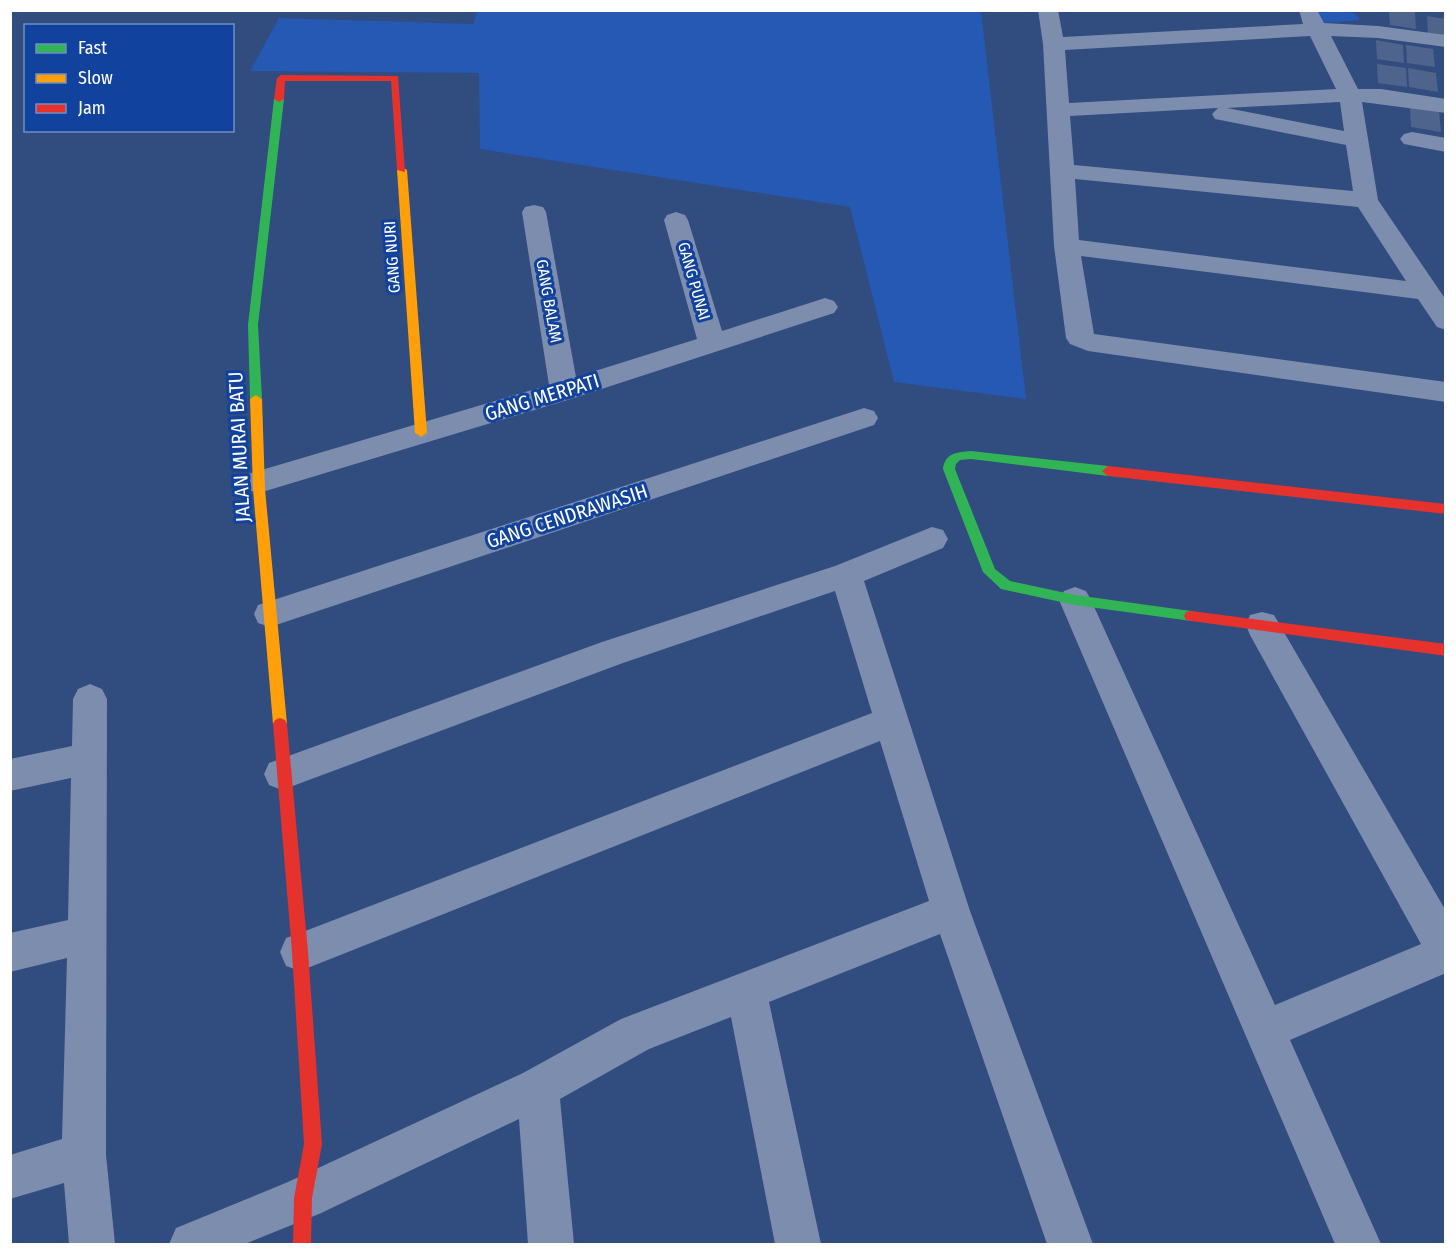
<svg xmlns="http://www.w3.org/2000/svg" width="1456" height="1255" font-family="'Fira Sans Condensed',sans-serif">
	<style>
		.green { fill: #2659b3 }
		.building { fill: #4f648c }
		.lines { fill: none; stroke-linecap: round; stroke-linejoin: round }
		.street { fill: #7c8dae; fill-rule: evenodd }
		.fast { fill: #30b455; fill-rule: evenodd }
		.slow { fill: #ff9f0a; fill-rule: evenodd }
		.jam { fill: #e5322d; fill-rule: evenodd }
		.labels { text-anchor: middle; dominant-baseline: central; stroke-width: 6; stroke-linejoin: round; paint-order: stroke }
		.far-street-label { font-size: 16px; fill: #fff; stroke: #11429d }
		.street-label { font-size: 20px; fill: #fff; stroke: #11429d }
	</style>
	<rect width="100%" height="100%" fill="#314c7e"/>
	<g class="green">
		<path d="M478 10 981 11 1026 399 894 382 850 207 480 149 479 73 250 71 279 18 473 24Z"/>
		<path d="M1315 11H1352L1359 18V20L1324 23Z"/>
	</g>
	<g class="building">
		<path d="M1389 10 1415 12 1416 29 1390 25Z"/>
		<path d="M1427 16 1446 19V36L1428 33Z"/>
		<path d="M1376 40 1403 45 1404 63 1377 59Z"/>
		<path d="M1406 45 1433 49 1435 67 1407 63Z"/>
		<path d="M1377 64 1406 68 1407 87 1378 83Z"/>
		<path d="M1408 68 1436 73 1438 92 1409 87Z"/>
		<path d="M1410 106 1439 111 1441 132 1411 127Z"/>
	</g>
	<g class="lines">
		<g class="street">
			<path d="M1038 10H1058L1063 37 1303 24 1299 10H1317L1324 23 1378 26 1446 35V47L1378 38 1331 36 1358 89H1381L1446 99V113L1362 102 1378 200 1446 300V330L1437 327 1418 299 1081 256 1094 334 1446 382V402L1088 351 1070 344 1066 338 1054 246 1043 44ZM1310 36 1336 89 1069 103 1065 50ZM1340 102 1344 131 1227 108ZM1218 108 1212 114 1215 119 1346 145 1353 191 1074 165 1070 116ZM1075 179 1358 207 1406 281 1079 240Z"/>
			<path d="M1412 132 1446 138V152L1404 144 1400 139 1404 134Z"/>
			<path d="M534 205 543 207 546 212 576 377 697 339 664 220 667 215 676 212 685 215 688 220 722 331 825 298 834 301 838 307 834 313 574 398 259 493 248 490 244 482 248 474 549 385 522 212 525 207Z"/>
			<path d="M864 408 874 411 878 418 874 425 270 627 258 623 254 614 258 605Z"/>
			<path d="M932 527 943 530 948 539 943 548 864 581 970 911 1093 1244H1047L940 934 769 1002 821 1244H775L731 1017 649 1049 560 1099 574 1244H528L519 1119 319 1214 245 1244H169L176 1228 288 1182 523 1073 621 1019 929 901 880 741 300 971 286 966 280 952 286 938 300 933 872 713 835 591 623 663 282 790 269 785 264 774 269 763 602 642 835 566Z"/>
			<path d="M1075 587 1086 591 1091 600 1275 1005 1421 944 1250 635 1246 625 1250 615 1262 612 1274 615 1446 911V973L1290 1040 1381 1244H1335L1059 600 1064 591Z"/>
			<path d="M90 684 102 689 107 699 106 1155 115 1244H69L64 1183 10 1199V1155L62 1139 67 958 10 972V933L68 920 71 778 10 791V759L72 746 73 699 78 689Z"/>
		</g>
		<g class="fast">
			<path d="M279 96 284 99 258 325 262 399 256 403 250 399 248 325 274 99Z"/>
			<path d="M971 451 1108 466 1114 471 1108 476 971 459 960 460 956 464 955 469 995 569 1010 581 1075 595 1191 611 1196 612 1198 616 1196 620 1191 621 1075 605 1001 589 983 572 943 469C945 453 957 452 971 451Z"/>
		</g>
		<g class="slow">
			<path d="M402 167 407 170 427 433 421 437 415 433 397 170Z"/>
			<path d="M256 395 262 399 265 489 287 724 285 728 280 730 275 728 273 724 253 489 250 399Z"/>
		</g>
		<g class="jam">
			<path d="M281 75 398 76 405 172 397 170 391 81H285L284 99 279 102 274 99 277 78Z"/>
			<path d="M1108 466 1446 504V514L1108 476 1102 471Z"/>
			<path d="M1191 611 1446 644V656L1191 621 1186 620 1184 616 1186 612Z"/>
			<path d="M280 718 285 720 287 724 308 952 322 1144 312 1198 311 1244H293L294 1198 304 1144 292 952 273 724 275 720Z"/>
		</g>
	</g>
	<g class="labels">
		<g class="far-street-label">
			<text transform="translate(392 257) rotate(-94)">GANG NURI</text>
			<text transform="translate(694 281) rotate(74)">GANG PUNAI</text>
			<text transform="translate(549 301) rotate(80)">GANG BALAM</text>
		</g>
		<g class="street-label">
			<text transform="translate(542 397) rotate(-17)">GANG MERPATI</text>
			<text transform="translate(239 447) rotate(-93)">JALAN MURAI BATU</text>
			<text transform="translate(567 516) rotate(-18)">GANG CENDRAWASIH</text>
		</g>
	</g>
	<rect width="1456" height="1255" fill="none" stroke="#ffffff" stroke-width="24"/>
	<rect x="24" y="24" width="210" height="108" fill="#11429d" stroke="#708ec4" stroke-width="1.5"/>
	<rect x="36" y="44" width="30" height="9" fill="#30b455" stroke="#708ec4" stroke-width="1.5"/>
	<text x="78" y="54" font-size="18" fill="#ffffff">Fast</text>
	<rect x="36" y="74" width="30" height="9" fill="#ff9f0a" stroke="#708ec4" stroke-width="1.5"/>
	<text x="78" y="84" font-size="18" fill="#ffffff">Slow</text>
	<rect x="36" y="104" width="30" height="9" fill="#e5322d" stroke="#708ec4" stroke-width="1.5"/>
	<text x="78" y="114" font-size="18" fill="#ffffff">Jam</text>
</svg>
